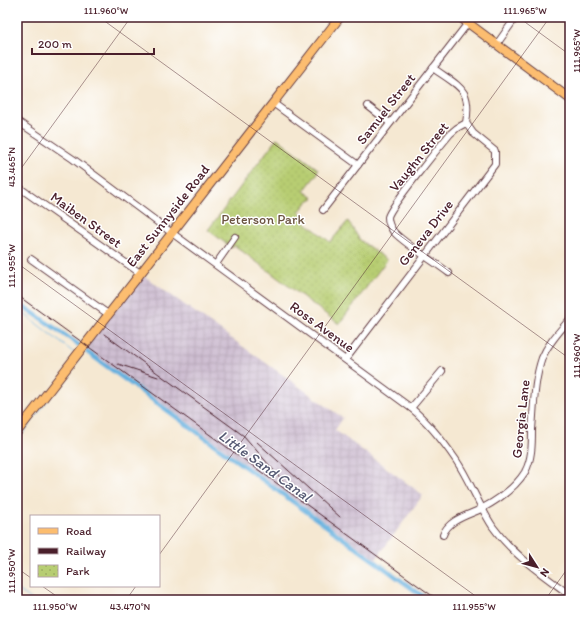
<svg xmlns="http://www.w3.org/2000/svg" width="587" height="617" font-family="Itim,sans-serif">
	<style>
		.industrial { fill: url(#industrial-grid) }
		.park { fill: url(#park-dots); stroke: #80764e }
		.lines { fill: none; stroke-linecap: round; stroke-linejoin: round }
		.stream { stroke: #66b1df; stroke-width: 1 }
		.canal { stroke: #66b1df; stroke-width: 4.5 }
		.minor-casing { stroke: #643d44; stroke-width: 8 }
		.major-casing { stroke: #643d44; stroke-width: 10 }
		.minor { stroke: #fff; stroke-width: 6 }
		.major { stroke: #fcbd6f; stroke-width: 8 }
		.rail { stroke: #4a1f2b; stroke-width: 1 }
		.ticks { fill: none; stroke: #4a1f2b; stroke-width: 1; stroke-opacity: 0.45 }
		.labels { text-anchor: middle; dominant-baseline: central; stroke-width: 3; stroke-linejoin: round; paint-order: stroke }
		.street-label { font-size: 14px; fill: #4a1f2b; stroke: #fff }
		.park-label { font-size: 14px; fill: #6b5340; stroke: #fff }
		.water-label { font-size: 15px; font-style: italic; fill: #555973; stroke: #fff }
		.neatline { fill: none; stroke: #4a1f2b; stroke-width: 1.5 }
		.ticks-label { font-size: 10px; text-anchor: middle; fill: #4a1f2b }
	</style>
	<defs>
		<pattern id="industrial-grid" width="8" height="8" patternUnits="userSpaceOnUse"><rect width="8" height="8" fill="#cebed1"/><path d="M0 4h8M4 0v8" fill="none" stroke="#b2a3b4"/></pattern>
		<pattern id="park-dots" width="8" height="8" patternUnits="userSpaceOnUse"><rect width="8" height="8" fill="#b7cd72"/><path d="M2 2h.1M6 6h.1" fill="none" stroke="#9fb063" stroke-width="1.8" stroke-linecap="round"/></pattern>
	</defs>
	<rect width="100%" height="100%" fill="#fff"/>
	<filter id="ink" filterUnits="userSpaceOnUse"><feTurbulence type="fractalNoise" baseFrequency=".025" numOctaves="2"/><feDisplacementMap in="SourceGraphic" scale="8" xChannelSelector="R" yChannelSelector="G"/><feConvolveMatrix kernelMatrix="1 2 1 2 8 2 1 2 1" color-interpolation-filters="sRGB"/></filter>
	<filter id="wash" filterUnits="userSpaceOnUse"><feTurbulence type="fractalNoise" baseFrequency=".012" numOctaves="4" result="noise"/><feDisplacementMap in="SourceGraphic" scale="16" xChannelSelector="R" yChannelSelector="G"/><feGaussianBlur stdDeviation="0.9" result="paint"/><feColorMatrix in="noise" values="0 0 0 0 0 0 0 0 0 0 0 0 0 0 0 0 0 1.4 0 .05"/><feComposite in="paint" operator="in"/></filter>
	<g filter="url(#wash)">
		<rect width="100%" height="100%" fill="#f5e8d2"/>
		<path class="industrial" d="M140 273 343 418 335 430 423 495 376 559 83 346Z"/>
		<path class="park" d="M277 138 318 169 317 174 304 191 314 198 308 201 299 212 303 215 300 218 330 242 348 221 360 240 387 260 339 324 234 245 232 248 208 230Z"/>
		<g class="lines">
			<g class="stream">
				<path d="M17 305 23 313 73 352"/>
				<path d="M17 441 80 357"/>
				<path d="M17 589 32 600"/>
			</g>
			<g class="canal">
				<path d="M17 304 29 310 79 345"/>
				<path d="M87 352 428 600"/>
			</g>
		</g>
	</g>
	<g filter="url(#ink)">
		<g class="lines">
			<g class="minor-casing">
				<g id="minor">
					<path d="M497 44 516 17"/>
					<path d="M433 68C459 87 472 88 466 123L457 128 450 134C440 146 390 207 388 217 388 222 390 227 393 231 403 243 435 262 449 273"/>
					<path d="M273 103 358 165"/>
					<path d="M368 106 390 123"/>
					<path d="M17 121 73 159 172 233 411 408C429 423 443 441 456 460 470 481 479 506 493 527 513 555 542 574 570 595"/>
					<path d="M17 132 22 125"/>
					<path d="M17 186 140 273"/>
					<path d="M323 210 468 23"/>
					<path d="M31 259 108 314"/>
					<path d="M216 264 235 237"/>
					<path d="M346 359 495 164V151L473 133 466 123"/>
					<path d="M411 408 442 371"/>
					<path d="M443 535C448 520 468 515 481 509 498 500 515 488 525 472 532 459 532 444 532 430 534 406 534 381 542 358 548 343 560 331 570 319"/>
				</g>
			</g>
			<g class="major-casing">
				<g id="major">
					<path d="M460 17 570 99"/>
					<path d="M17 432 340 17"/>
				</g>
			</g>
			<use href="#minor" class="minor"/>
			<use href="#major" class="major"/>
			<g class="rail">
				<path d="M17 295 438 600"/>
				<path d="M104 334 244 436 289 488"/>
				<path d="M118 364 158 377"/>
				<path d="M257 442 340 517"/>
			</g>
		</g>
	</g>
	<path class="ticks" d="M99 17 570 359M518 17 570 55M17 174 131 17M17 263 481 600M159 555 550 17M17 568 31 578M42 586 62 600M126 600 136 586M545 600 570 565"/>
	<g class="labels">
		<g class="street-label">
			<text transform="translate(386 109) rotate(-52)">Samuel Street</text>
			<text transform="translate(419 157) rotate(-51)">Vaughn Street</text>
			<text transform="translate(168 216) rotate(-52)">East Sunnyside Road</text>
			<text transform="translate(86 220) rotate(36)">Maiben Street</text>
			<text transform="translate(426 233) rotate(-52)">Geneva Drive</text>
			<text transform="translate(322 327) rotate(36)">Ross Avenue</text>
			<text transform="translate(521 419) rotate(-84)">Georgia Lane</text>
		</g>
		<g class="park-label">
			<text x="263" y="219">Peterson Park</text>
		</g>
		<g class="water-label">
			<text transform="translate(265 466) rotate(36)">Little Sand Canal</text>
		</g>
	</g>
	<rect width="587" height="617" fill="none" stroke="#fff" stroke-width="44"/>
	<rect x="30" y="515" width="130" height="72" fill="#ffffff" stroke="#b7a5aa"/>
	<rect x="38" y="528" width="20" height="6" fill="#fcbd6f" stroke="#b7a5aa"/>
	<text x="66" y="535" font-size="12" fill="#4a1f2b">Road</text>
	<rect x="38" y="548" width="20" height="6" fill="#4a1f2b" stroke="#b7a5aa"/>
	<text x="66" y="555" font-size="12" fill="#4a1f2b">Railway</text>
	<rect x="38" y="565" width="20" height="12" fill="url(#park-dots)" stroke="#b7a5aa"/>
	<text x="66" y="575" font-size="12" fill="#4a1f2b">Park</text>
	<g transform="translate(537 567) rotate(126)" stroke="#ffffff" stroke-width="3" paint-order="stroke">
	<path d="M0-3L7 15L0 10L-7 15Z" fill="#4a1f2b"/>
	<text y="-6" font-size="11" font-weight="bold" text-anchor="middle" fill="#4a1f2b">N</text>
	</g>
	<path d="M32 48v6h122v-6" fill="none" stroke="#4a1f2b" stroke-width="2"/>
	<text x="38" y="48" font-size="12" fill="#4a1f2b" stroke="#ffffff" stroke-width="3" paint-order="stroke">200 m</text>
	<rect x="22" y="22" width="543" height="573" class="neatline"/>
	<g class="ticks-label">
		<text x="106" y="14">111.960°W</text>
		<text x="525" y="14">111.965°W</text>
		<text transform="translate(576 51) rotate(-90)" y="4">111.965°W</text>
		<text transform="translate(11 167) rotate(-90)" y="4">43.465°N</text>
		<text transform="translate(11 266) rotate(-90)" y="4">111.955°W</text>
		<text transform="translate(576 356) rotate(-90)" y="4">111.960°W</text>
		<text transform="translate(11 571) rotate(-90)" y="4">111.950°W</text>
		<text x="55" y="610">111.950°W</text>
		<text x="130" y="610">43.470°N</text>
		<text x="474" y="610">111.955°W</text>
	</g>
</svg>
